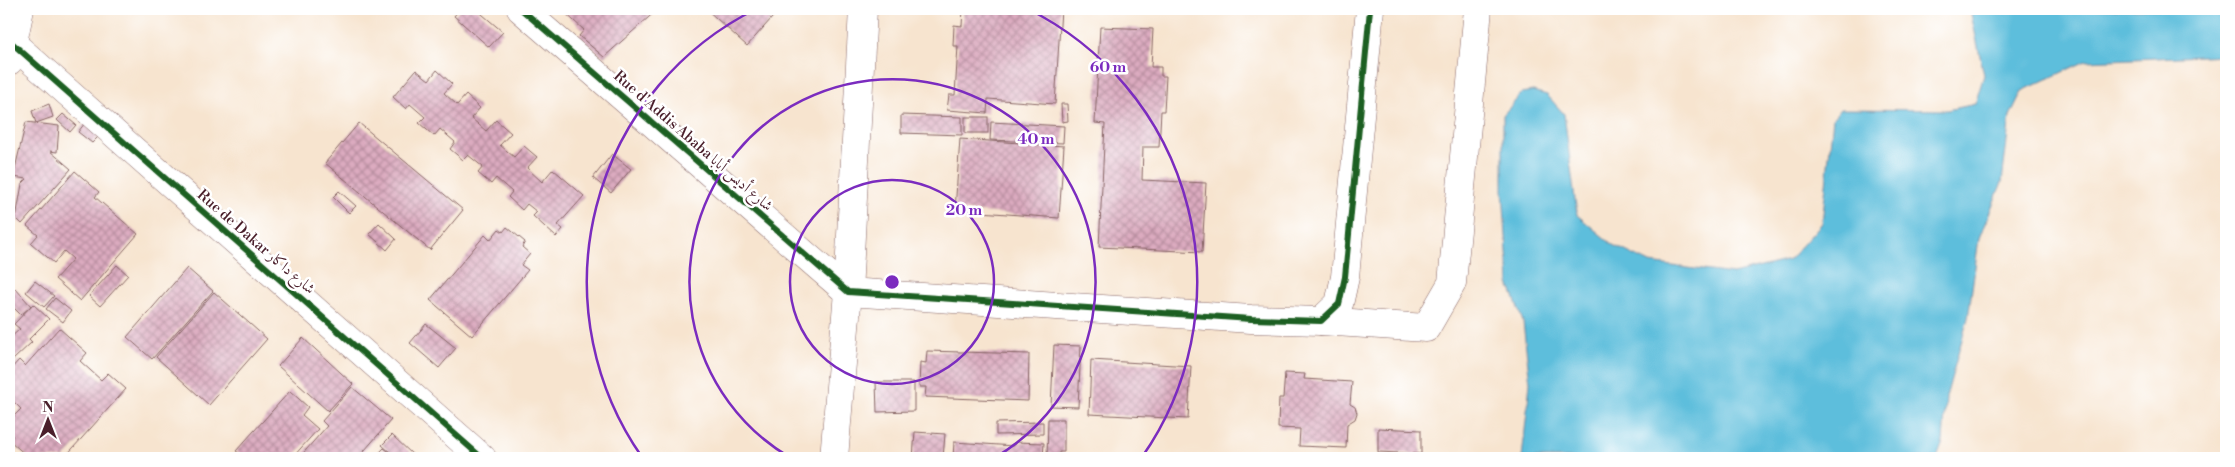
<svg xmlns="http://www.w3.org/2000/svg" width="2235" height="467" font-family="'Libre Bodoni',Amiri,serif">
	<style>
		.water { fill: #5dbedc; stroke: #546e84 }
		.building { fill: url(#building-cross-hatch) }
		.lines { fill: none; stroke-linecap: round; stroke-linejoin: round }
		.minor-casing { stroke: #876464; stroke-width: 29 }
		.minor { stroke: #fff; stroke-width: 28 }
		.cycleway-casing { stroke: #fff; stroke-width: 9 }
		.cycleway { stroke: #1b5e20; stroke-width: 6 }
		.ring { fill: none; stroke: #7b2cbf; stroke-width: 2.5 }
		.labels { text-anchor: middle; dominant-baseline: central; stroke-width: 5; stroke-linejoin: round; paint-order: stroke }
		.street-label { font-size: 15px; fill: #4a1f2b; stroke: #fff }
		.centre { fill: #7b2cbf; stroke: #fff; stroke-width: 2.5 }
		.ring-label { font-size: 15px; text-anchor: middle; font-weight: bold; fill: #7b2cbf; stroke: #fff; stroke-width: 5; stroke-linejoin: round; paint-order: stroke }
	</style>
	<defs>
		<pattern id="building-cross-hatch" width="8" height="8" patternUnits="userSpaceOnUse" patternTransform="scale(1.25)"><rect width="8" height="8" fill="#dcabc0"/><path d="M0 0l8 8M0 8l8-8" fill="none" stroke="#b48b9c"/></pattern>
	</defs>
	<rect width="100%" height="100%" fill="#fff"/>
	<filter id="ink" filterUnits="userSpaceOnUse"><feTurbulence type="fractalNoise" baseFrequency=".02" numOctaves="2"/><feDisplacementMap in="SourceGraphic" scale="10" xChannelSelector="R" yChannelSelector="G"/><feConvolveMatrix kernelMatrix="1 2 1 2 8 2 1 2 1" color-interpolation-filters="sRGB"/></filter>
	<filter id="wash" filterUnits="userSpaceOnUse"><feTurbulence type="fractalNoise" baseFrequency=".0096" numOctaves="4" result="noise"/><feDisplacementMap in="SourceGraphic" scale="20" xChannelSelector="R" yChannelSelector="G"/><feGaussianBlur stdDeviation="1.12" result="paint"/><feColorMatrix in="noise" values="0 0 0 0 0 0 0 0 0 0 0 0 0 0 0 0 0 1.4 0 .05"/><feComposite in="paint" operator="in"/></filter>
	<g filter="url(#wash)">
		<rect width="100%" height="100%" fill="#f7e4cf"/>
		<path class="water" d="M1970 9H2226V55L2086 61 2022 91 2010 116 2002 182 1979 238 1968 318 1946 397 1943 442 1937 458H1522L1530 383 1523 322 1509 283 1503 190V115L1522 93 1533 91 1547 95 1564 114 1577 215 1613 245 1650 263 1733 274 1789 260 1822 223 1833 118 1840 109 1948 110 1975 104 1984 75Z"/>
		<g id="blocks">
			<g class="building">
				<path d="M460 9H476L503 32 489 47 454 16Z"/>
				<path d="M565 9 578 10 579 9H658L604 57 579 36 584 30 563 11Z"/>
				<path d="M706 9H780L747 46Z"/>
				<path d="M963 9H1061L1055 104 988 99 987 113 947 110 949 95H955L958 46H953L954 25 962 26Z"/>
				<path d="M1100 27 1153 29 1151 67H1161V76H1166L1164 111H1161L1159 147H1143L1142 180 1206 183 1202 252 1099 247 1105 124 1095 123Z"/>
				<path d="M416 70 429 80 437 70 452 84 444 93 457 105 466 95 480 108 471 118 486 131 496 120 511 133 500 145 514 157 524 146 537 157 527 168 542 182 553 169 584 196 558 225 563 229 556 237 533 216 537 212 527 204 522 210 508 197 512 192 496 178 491 184 478 173 483 167 468 155 463 160 450 149 455 142 440 129 434 136 419 123 425 117 410 104 406 109 393 97Z"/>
				<path d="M49 104 53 117 36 123 32 111Z"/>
				<path d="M1061 104H1067L1068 121 1062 122Z"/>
				<path d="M63 114 76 125 70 132 57 120Z"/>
				<path d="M901 115 962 117V135L901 133Z"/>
				<rect x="965" y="117" width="23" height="16"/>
				<path d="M26 122 59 126 57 152 50 151 71 169 22 224 16 218 22 184 27 179 13 177Z"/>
				<path d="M991 122 1064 126 1063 143 990 140Z"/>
				<path d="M85 123 99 136 92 143 78 132Z"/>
				<path d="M359 123 463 210 430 250 325 163Z"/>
				<path d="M960 139 1064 146 1059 218 955 210Z"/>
				<path d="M612 154 631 169 611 193 593 178Z"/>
				<path d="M75 171 99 192 95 197 138 234 80 301 55 279 73 259 64 251 54 263 31 243 38 235 27 226Z"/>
				<path d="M339 191 356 206 349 213 333 197Z"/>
				<path d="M379 223 396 239 387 250 369 234Z"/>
				<path d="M507 227 525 242 522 247 530 254 521 265 528 270 472 336 430 300 485 235 490 240 499 229 503 232Z"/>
				<path d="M117 265 128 275 100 306 89 296Z"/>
				<path d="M187 268 213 291 152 359 127 337Z"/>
				<path d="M35 281 54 296 44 307 26 292Z"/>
				<path d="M15 288 31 306 21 315 9 303V294Z"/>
				<path d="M214 292 267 339 209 405 156 357Z"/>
				<path d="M55 298 71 311 63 322 46 309Z"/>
				<path d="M33 304 49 319 29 339 32 342 13 360 9 355V339L20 329 14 324Z"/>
				<path d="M426 324 456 348 439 368 410 343Z"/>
				<path d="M59 328 87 353 80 361 101 380 108 373 126 389 64 458H29L9 440 13 436 9 432V421L21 409 14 402 9 408V371L19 360 25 366Z"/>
				<path d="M303 338 353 384 328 411 278 366Z"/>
				<path d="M1054 345 1081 346 1078 407 1051 406Z"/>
				<path d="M927 351 1029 354 1028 401 925 397 926 387H919L920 362 926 363Z"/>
				<path d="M1091 360 1191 366 1188 419 1089 414Z"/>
				<path d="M1285 373 1305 374 1304 379 1352 382 1350 404 1355 407 1357 413 1355 419 1347 424 1346 448 1299 446 1300 429 1278 428 1279 398H1283Z"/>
				<path d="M876 382H914V411L877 412Z"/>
				<path d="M352 387 391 420 358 458H299L327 426 322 421Z"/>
				<path d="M290 391 308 407 302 415 318 429 292 458H260L257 456 255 458H245L236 451Z"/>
				<path d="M1048 419H1064V452H1059V458H1047Z"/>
				<path d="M1043 422V434L996 435V423Z"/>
				<path d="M1378 428 1421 430V454L1378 452Z"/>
				<path d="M915 432 945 434 943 458H913Z"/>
				<path d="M392 435 414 456 412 458H374L384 448 393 455 382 445Z"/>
				<path d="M954 442 1014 446 1015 442 1044 443 1043 458H953Z"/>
			</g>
		</g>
	</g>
	<g filter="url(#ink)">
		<use href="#blocks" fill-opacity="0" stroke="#876464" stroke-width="1"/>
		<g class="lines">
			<g class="minor-casing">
				<g id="minor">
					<path d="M521 9 848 292 1251 319 1321 321 1339 304 1345 277 1370 9"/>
					<path d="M13 44 482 458"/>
					<path d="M9 61 20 9"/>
					<path d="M1321 321 1426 328 1452 283 1478 9"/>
					<path d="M834 458 848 292 863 9"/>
				</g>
			</g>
			<use href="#minor" class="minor"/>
			<g class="cycleway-casing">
				<g id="cycleway">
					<path d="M521 9 848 292 1251 319 1321 321 1339 304 1345 277 1370 9"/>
					<path d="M13 44 482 458"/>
				</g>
			</g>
			<use href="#cycleway" class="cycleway"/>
		</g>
	</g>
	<g class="ring">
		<circle cx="892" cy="282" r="102"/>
		<path d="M791 458A203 203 0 1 1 994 458"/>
		<path d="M642 457A305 305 0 0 1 756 9M1028 9A305 305 0 0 1 1142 457"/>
	</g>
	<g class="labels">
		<g class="street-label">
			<text transform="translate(693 141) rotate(41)">Rue d'Addis Ababa شارع أديس أبابا</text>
			<text transform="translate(256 242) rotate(41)">Rue de Dakar شارع داكار</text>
		</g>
	</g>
	<circle cx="892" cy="282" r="8" class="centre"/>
	<g class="ring-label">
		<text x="1108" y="72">60 m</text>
		<text x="1036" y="144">40 m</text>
		<text x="964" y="215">20 m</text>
	</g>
	<rect width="2235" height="467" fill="none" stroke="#fff" stroke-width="30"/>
	<g transform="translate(48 420)" stroke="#ffffff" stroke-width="4" paint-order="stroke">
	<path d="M0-4L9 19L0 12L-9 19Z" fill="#4a1f2b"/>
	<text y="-8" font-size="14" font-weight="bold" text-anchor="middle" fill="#4a1f2b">N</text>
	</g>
</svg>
